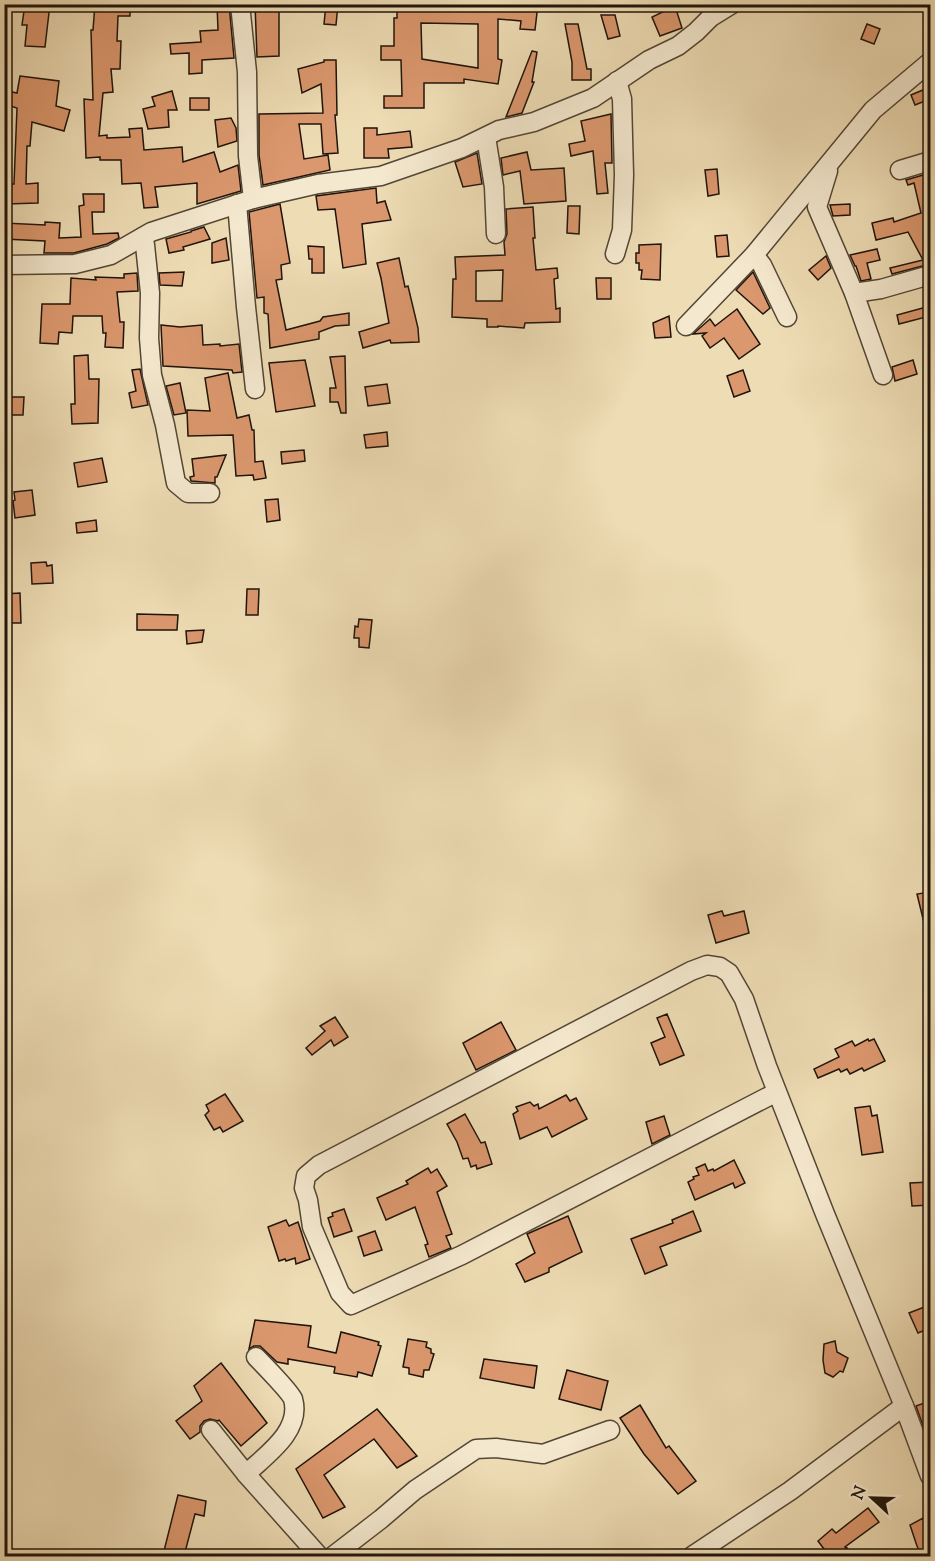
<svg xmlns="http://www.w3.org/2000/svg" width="935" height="1561" font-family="'Sorts Mill Goudy',serif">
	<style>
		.building { fill: #db976d; stroke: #1f140b; stroke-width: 1.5; fill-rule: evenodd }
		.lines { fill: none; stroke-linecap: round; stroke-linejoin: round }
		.minor-casing { stroke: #534635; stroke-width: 21 }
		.minor { stroke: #f4e8ce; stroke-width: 18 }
	</style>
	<rect width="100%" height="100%" fill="#eedcb4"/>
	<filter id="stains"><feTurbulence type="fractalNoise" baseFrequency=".00333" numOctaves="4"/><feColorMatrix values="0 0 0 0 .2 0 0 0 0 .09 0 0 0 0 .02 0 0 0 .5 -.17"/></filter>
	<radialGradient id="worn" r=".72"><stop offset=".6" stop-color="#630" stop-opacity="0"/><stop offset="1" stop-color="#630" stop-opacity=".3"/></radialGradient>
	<g class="building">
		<path d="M25 4H50L45 47 25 46 27 25H22Z"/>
		<path d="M95 4H130V16H118L117 41H121L120 69H111L113 92 103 93 99 136 107 135V138L130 137 129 129 142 128 144 150 182 147 183 162 214 152 220 172 238 165 241 191 197 204V183L155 187 158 207 144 208 141 183 122 184 121 160H100V157L86 158 84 99 93 100 91 30H93Z"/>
		<path d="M217 4H229L234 58 202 60V73L189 74V53L171 54 170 44 201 42 200 31 218 30Z"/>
		<path d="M255 4H279V56L257 57Z"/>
		<path d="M326 4H338L336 25 324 24Z"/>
		<path d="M438 4H478V6L522 11 523 4H538L535 30 520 29 521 21 498 19V59L502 60 498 84 464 79V83H424V108H384V96H402L401 60H381V46H394V18H397V11L438 10ZM421 23 478 24V68L422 59Z"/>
		<path d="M675 6 682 28 660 36 652 17Z"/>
		<path d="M601 15H615L620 36 608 39Z"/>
		<path d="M565 24H578L587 69H591V80H572V62Z"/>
		<path d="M867 24 880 29 874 44 861 39Z"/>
		<path d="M532 51 537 52 532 82H534L522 113 506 117Z"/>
		<path d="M324 60H336L337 115H335L338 153 323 154 321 124H299L304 159 328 155 330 170 263 185 259 155V114L323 113 321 84 302 93 298 69 324 62Z"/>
		<path d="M20 76 59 81 56 106 70 110 64 131 32 122 30 146H27L26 184 38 183V203L6 204V184H14L17 108 4 104 7 91 17 93Z"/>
		<path d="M930 87V99L915 105 911 95Z"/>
		<path d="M172 91 177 110H168L169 127 148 129 143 109 155 106 152 97Z"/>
		<rect x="190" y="98" width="19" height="12"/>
		<path d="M611 114 612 163H605L608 193 597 194 593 151 571 156 569 144 585 141 581 121Z"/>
		<path d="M231 118 236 128 237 141 218 147 215 120Z"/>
		<path d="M364 128H377V135L410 131 412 147 388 149 389 158H364Z"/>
		<path d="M527 152 531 170 564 168 566 201 524 204 520 171 503 175 501 158Z"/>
		<path d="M477 153 482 184 463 187 455 162Z"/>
		<path d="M717 169 719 194 708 196 705 170Z"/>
		<path d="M930 173V264L892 274 890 268 923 260 908 232 876 240 872 223 893 218 894 222 921 213 914 183 908 185 906 180Z"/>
		<path d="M376 188 377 203 385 201 391 220 362 224 366 264 343 268 335 209 318 210 316 196Z"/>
		<path d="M83 194H104V212H92L93 234 118 233 119 238 107 244 74 253H44L45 241 4 239V223L45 225V222L60 223 59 238 81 237 79 206 84 205Z"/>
		<path d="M280 204 290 263 281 265 282 279 276 280 286 330 320 321 323 317 349 313V325L335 326 319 332V339L270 348 268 314 264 313V297L257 298 249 212Z"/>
		<path d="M850 204V215L833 216 830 205Z"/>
		<path d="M568 206H580L579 234 567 233Z"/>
		<path d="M533 207 535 238H533L536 270 557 268 558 278 554 279 556 309 560 308V322L525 323 524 328 498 326V327H487V319L452 317 453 279H456L455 257 505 255 504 242 507 234 506 209ZM503 270 502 301H476V271Z"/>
		<path d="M204 227 210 239 183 247 184 250 169 253 166 239 191 232V231Z"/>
		<path d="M727 235 729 256 717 257 715 236Z"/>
		<path d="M226 238 229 260 212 263V243Z"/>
		<path d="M661 244 660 280 641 279 642 270H639V263H636V253H639V245Z"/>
		<path d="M308 246 324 247V273H312V259H309Z"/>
		<path d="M877 249 880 260 867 263 871 279 861 281 856 266H855L850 255Z"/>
		<path d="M826 256 831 268 818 280 809 270Z"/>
		<path d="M399 258 405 287 408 286 418 328 419 342 391 343 390 340 363 348 359 332 389 323 381 278 377 263Z"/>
		<path d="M184 272 182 286 160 285 159 273Z"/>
		<path d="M753 272 770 308 763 314 736 290Z"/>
		<path d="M137 273 138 291 117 292 120 322H124L123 348 105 347 106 333H103L102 316H73L72 333 59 332 58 344 40 343 42 304H70L71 278 96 280 95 277 124 278V274Z"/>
		<path d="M596 278H611V299H597Z"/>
		<path d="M930 306V316L899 324 897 315Z"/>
		<path d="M737 309 760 344 739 359 724 338 710 348 702 336 706 333 693 334 710 319 715 326Z"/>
		<path d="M669 316 671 337 655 338 653 323Z"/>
		<path d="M161 325 180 327 202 325 203 345 220 344V346L239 344 242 372 233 373 232 370 163 366Z"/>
		<path d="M88 355 89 379H99L98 423 72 424 71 404H75L74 356Z"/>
		<path d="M345 356 346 413H341L338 402H330V388H336L330 357Z"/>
		<path d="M305 360 315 406 276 412 269 363Z"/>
		<path d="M913 360 917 374 895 381 892 367Z"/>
		<path d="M140 369 148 405 132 408 129 393 136 391 132 370Z"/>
		<path d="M743 370 750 391 734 397 727 376Z"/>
		<path d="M228 373 237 418 249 415 252 430H254L255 462 263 461 266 478 254 480 253 475 236 476 233 435 188 436 187 410 210 411 205 378Z"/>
		<path d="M180 383 186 413 174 415 166 386Z"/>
		<path d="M387 384 390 403 368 406 365 387Z"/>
		<path d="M7 397H24L23 415H7Z"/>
		<path d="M387 432 388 446 366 448 364 435Z"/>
		<path d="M304 450 305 461 282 464 281 452Z"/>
		<path d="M226 455 217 477H215V483L191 481 190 477 194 476 192 459Z"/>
		<path d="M102 458 107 482 78 487 74 463Z"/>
		<path d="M32 490 35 515 15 518 13 501 15 500 14 492Z"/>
		<path d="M278 499 280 520 267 522 265 500Z"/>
		<path d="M96 520 97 531 77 533 76 523Z"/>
		<path d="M46 562 47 566 52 565 53 583 32 584 31 563Z"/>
		<path d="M247 589H259L258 615H246Z"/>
		<path d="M20 593 21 623H4V594Z"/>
		<path d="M137 614 178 615 177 630H137Z"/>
		<path d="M359 619 372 620 369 648 359 647V638H354L355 626 358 627Z"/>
		<path d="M204 630 202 642 187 644 186 631Z"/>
		<path d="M930 892V931H926L917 894Z"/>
		<path d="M722 911 724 916 744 911 749 933 716 943 708 915Z"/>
		<path d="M667 1014 684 1055 660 1065 651 1043 665 1037 657 1018Z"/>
		<path d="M335 1017 348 1037 334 1046 331 1040 312 1055 306 1048 325 1031 320 1026Z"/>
		<path d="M501 1022 516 1050 476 1070 463 1043Z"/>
		<path d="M868 1039 869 1041 874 1039 885 1061 864 1071 862 1068 850 1074 847 1069 841 1072 839 1069 818 1078 814 1069 839 1057 835 1049 852 1041 855 1046Z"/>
		<path d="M225 1094 243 1121 223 1132 220 1127 214 1130 205 1115 209 1111 206 1105Z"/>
		<path d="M566 1095 570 1101 576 1098 587 1119 552 1137 547 1127 520 1139 513 1114 518 1111 516 1107 530 1102 534 1106 538 1104 539 1109Z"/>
		<path d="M870 1106 872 1116 877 1115 883 1152 862 1155 855 1108Z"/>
		<path d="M465 1114 481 1143 485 1142 492 1164 477 1169 476 1165 471 1167 468 1158 463 1159 457 1142 447 1124Z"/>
		<path d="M664 1116 670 1135 652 1144 646 1122Z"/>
		<path d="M734 1160 745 1183 735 1188 733 1183 695 1200 688 1182 694 1179 693 1177 699 1175 696 1168 705 1164 708 1171 713 1169 714 1171Z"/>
		<path d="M428 1168 431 1173 437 1169 447 1186 437 1192 452 1234 446 1236 451 1248 429 1257 425 1245 428 1244 415 1207 386 1220 377 1198 408 1184 406 1181Z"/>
		<path d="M930 1182V1205L912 1206 910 1183Z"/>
		<path d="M344 1209 352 1231 334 1237 328 1218 333 1216 332 1213Z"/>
		<path d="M693 1211 701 1231 660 1247 667 1265 645 1274 631 1239 673 1223 672 1220Z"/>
		<path d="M568 1216 582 1252 549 1268V1272L525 1282 516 1264 535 1253 527 1234Z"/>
		<path d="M286 1220 289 1226 298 1222 310 1259 296 1264 295 1258 286 1261 285 1259 279 1261 268 1227Z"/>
		<path d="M375 1231 382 1250 364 1256 358 1237Z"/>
		<path d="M927 1306 930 1313V1328L918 1333 909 1313Z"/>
		<path d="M255 1320 311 1326 308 1347 336 1353 341 1332 379 1342 378 1345 381 1346 372 1376 358 1372 357 1377 334 1373 335 1367 288 1359V1364L277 1362 260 1346H254L249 1349Z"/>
		<path d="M408 1339 427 1342 426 1347 431 1349V1353L434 1354 429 1370H424L423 1377 409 1374V1368L403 1367Z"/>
		<path d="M835 1341 837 1352 848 1358 843 1372 840 1371 833 1377 825 1373 823 1360 824 1344Z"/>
		<path d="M484 1359 537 1366 534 1388 480 1378Z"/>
		<path d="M221 1363 267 1423 241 1446 219 1420 218 1421 210 1419 204 1421 200 1426V1432L190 1439 176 1421 202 1401 194 1386Z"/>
		<path d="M567 1370 608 1381 601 1410 559 1399Z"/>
		<path d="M930 1401V1445L916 1406Z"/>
		<path d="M640 1405 666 1448 669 1446 696 1481 678 1494 644 1454 620 1418Z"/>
		<path d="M377 1409 417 1456 397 1468 374 1439 324 1475 345 1507 323 1518 296 1469Z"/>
		<path d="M178 1495 206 1501 204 1516 195 1514 184 1556 164 1551Z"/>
		<path d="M868 1508 879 1522 845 1547 847 1548 837 1557H830L818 1541 832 1529 836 1533Z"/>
		<path d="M923 1518 930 1535V1557H922L917 1546 910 1525Z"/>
	</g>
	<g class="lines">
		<g class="minor-casing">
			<g id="minor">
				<path d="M240 4 247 72 248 156 253 199"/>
				<path d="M486 137 494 187 496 234"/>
				<path d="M900 170 930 161"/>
				<path d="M828 171 817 207 854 293 883 375"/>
				<path d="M237 204 246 307 255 389"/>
				<path d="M143 237 145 245 150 293 149 338 152 375 165 425 176 483 188 493H210"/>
				<path d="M615 254 622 230 624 175 622 99 617 81"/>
				<path d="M754 255 762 265 787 317"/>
				<path d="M4 265 75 264 111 255 151 232 253 199 318 184 381 176 462 148 499 130 534 122 593 98 649 60 678 46 696 32 711 17 732 4"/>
				<path d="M854 293 881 289 930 275"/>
				<path d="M686 326 754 255 873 110 930 62"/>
				<path d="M777 1092 462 1255 351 1305 340 1293 312 1227 308 1200 304 1188 306 1176 319 1165 691 971 707 965 720 967 729 973 744 999 767 1066 825 1214 904 1406 930 1476"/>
				<path d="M211 1430 246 1474 319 1556"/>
				<path d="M246 1474C266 1455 302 1431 293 1399 290 1392 263 1364 256 1357"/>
				<path d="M333 1556 381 1519 415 1490 476 1449 496 1448 543 1454 610 1430"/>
				<path d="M692 1556 790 1491 904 1406"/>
			</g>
		</g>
		<use href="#minor" class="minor"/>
	</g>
	<rect width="935" height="1561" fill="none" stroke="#eedcb4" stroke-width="24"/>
	<rect x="6" y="6" width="923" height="1549" fill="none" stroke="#1f140b" stroke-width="3"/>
	<rect x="12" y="12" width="911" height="1537" fill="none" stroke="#1f140b" stroke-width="1.5"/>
	<g transform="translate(872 1498) rotate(292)" stroke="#f4e8ce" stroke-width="4.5" paint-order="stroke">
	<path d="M0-4.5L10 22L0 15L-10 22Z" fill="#1f140b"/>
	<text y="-9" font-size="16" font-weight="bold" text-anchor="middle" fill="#1f140b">N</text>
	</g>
	<rect width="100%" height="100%" filter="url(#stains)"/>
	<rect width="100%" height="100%" fill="url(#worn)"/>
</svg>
